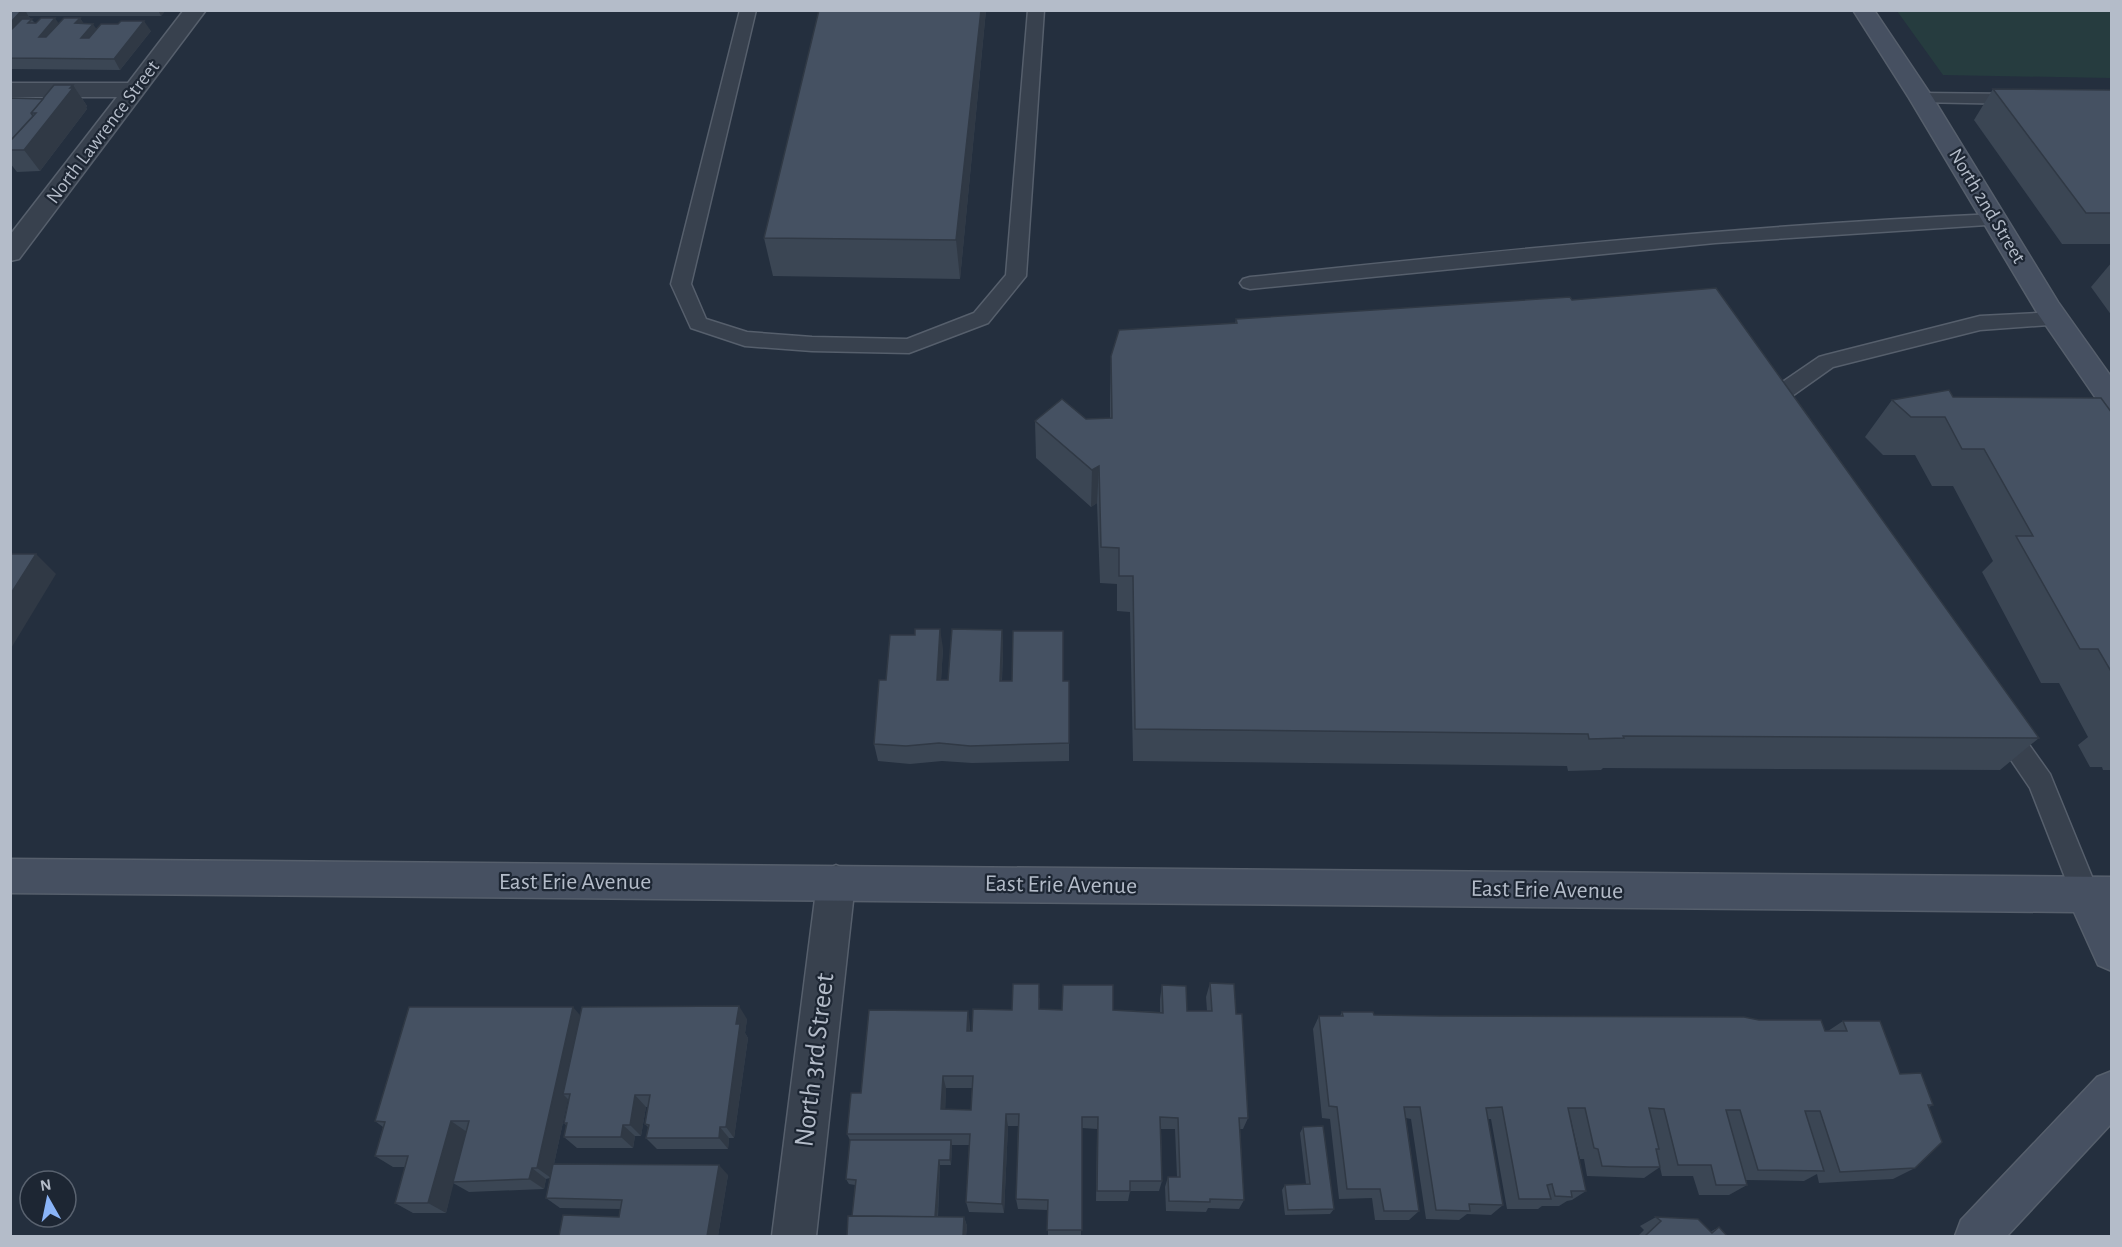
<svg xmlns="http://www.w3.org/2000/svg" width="2122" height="1247" font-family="'Alegreya Sans',sans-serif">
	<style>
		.green { fill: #263c3f }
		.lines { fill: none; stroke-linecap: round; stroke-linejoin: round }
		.lane-casing { stroke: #565f6c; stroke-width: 3 }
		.street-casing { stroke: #565f6c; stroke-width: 3 }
		.secondary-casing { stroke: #565f6c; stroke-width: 3 }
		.lane { fill: #38414e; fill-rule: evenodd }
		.street { fill: #38414e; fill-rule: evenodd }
		.secondary { fill: #465061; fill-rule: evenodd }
		.wall { fill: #3b4654; fill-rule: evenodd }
		.shaded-wall { fill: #303945 }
		.building { fill: #455162; stroke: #303945; stroke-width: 1.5; fill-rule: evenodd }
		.labels { text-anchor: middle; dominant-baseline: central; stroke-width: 4.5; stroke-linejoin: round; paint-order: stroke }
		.far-street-label { font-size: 20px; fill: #b4bcc9; stroke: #1d2633 }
		.street-label { font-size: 24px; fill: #b4bcc9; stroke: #1d2633 }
		.near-street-label { font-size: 28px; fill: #b4bcc9; stroke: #1d2633 }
	</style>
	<rect width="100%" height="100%" fill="#242f3e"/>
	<path class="green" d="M1897 11H2111V78L1943 75Z"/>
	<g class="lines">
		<g class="lane-casing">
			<g id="lane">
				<path d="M740 10H756L691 284 706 319 747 332 812 337 907 339 974 313 1006 275 1028 10H1044L1026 276 988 323 909 353 812 351 745 346 691 328 671 284Z"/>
				<path d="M1921 93 2019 94 2027 99 2019 104 1915 102 1913 98Z"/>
				<path d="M1995 214 2002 216 2004 220 2002 224 1715 243 1250 289 1243 287 1240 283 1243 279 1250 277C1498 251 1746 225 1995 214Z"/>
				<path d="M2056 312 2063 314 2066 319 2063 324 1980 330 1833 367 1785 401 1791 410 1787 415C1773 420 1768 411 1762 399L1765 394 1819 357 1826 355 1980 316Z"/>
				<path d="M2001 715 2010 718 2050 774 2099 894 2095 903 2085 907 2075 903 2030 788 1988 726 1992 718Z"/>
			</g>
		</g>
		<g class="street-casing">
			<g id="street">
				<path d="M184 10H206L19 259 10 261V235L117 97H10V83H128Z"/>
				<path d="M836 865 849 871 855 883 816 1236H772L817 883 823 871Z"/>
			</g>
		</g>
		<g class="secondary-casing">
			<g id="secondary">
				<path d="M1853 10H1874L1933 98 2058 302 2112 378V410L2102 407 2038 314 1909 98Z"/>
				<path d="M10 859 2112 877V971L2098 965 2074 912 10 893Z"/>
				<path d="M2112 1071V1123L2007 1236H1955L1961 1220 2097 1077Z"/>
			</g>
		</g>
		<use href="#lane" class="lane"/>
		<use href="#street" class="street"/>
		<use href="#secondary" class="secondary"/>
	</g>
	<g class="wall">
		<path d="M10 10H166L161 16H28L35 23H58L80 18 83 23 97 29 151 31 120 70 10 69Z"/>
		<path d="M819 10H986L960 279 773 276 764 238Z"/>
		<path d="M73 85 87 106 86 108 87 109 40 171 17 172 10 163V98L43 99Z"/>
		<path d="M1993 89 2112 90V244H2062L1974 120Z"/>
		<path d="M2112 262V316L2091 287Z"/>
		<path d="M1572 300 2039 738 2000 770 1603 768 1601 770 1568 771 1567 766 1133 761 1130 612 1117 611V584L1100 583 1097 503 1091 507 1036 458 1035 421 1110 418V394L1111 356 1235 324 1236 319Z"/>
		<path d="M1953 397 2112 413V770H2103L2102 767H2090L2078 745 2088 737 2059 683H2041L1982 572 1993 561 1953 486H1932L1915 455H1883L1865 437 1892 400Z"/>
		<path d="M1002 630 1003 649 1002 681H1069V761L972 763 942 761 910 764 878 761 874 744 886 680 943 648 941 680H948Z"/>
		<path d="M1210 983 1236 1014 1248 1118 1243 1129H1240L1244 1200 1239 1209 1208 1208 1206 1212 1166 1211 1165 1187 1168 1177H1177L1175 1129H1161L1162 1181 1159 1191H1130L1128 1201H1096L1097 1129 1082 1128 1081 1236H1048V1210L1018 1209 1016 1199 1018 1126H1008L1004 1213 969 1212 966 1202 969 1145H952L951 1165H940L938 1217H964L967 1226 966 1236H847L852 1216 855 1185 849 1184 846 1179 850 1140 847 1134 861 1093 970 1024V1031H972L1012 1010 1040 998 1039 1009 1062 1010H1113L1160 1012V999L1162 985 1187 1011H1207L1206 997ZM946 1088H972L971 1110H945Z"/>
		<path d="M1342 1012 1374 1015 1825 1031H1828L1843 1021 1933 1105 1929 1107 1915 1168 1893 1179 1819 1183 1817 1174 1804 1181 1746 1180 1747 1185 1729 1195H1699L1693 1176H1662L1660 1167 1644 1178 1587 1176 1584 1159H1580L1571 1120H1570L1586 1191 1572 1200 1567 1201 1559 1206H1542L1538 1209H1507L1491 1119H1488L1503 1205 1491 1215 1467 1214 1459 1220 1426 1219 1411 1119 1406 1118 1419 1211 1409 1220H1375L1372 1198 1339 1199 1330 1119 1322 1118 1313 1029 1319 1016H1340Z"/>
		<path d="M581 1016 747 1019 745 1033 748 1038 734 1138H729L728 1149H657L646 1138 649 1128 645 1124 648 1107H646L641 1136H635L633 1148H577L564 1137 567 1126 564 1123 569 1099H568L554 1164 728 1175 718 1236H559L619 1217 620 1209 560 1208 546 1198 550 1178 546 1179 544 1189 469 1192 453 1183 446 1213H413L395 1203 405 1167H393L375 1156 383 1127 375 1121Z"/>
		<path d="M1303 1127 1334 1209 1330 1214 1285 1215 1282 1190 1285 1185 1306 1184 1300 1133Z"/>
		<path d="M1656 1217 1710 1232 1719 1227 1727 1236H1638L1644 1230 1640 1226Z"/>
	</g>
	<g class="shaded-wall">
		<path d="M22 10H25L30 19 10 42V23Z"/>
		<path d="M158 10H166L161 16Z"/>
		<path d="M981 10H986L960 279 956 240Z"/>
		<path d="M55 18 62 28 47 48 39 37Z"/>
		<path d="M80 18 87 28 75 23Z"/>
		<path d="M144 21 151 31 120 70 114 59Z"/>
		<path d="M93 24 100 34 88 48 81 38Z"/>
		<path d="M73 85 87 106 86 108 87 109 40 171 24 150Z"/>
		<path d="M1099 466 1097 503 1091 507 1092 470Z"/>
		<path d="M36 554 56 574 10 650V595Z"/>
		<path d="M940 629 943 648 940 699 937 680Z"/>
		<path d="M1002 630 1003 649 1001 699 1000 681Z"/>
		<path d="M739 1006 747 1019 745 1033 748 1038 734 1138 726 1127 736 1024Z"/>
		<path d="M573 1007 585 1021 563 1094 568 1099 551 1178 537 1168Z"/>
		<path d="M968 1011 970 1024 969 1044 967 1031Z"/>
		<path d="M943 1076 946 1088 945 1121 941 1109Z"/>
		<path d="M635 1095 646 1107 641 1136 630 1125Z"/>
		<path d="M1006 1114 1008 1126 1004 1213 1002 1204Z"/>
		<path d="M451 1121 467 1132 446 1213 428 1203Z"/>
		<path d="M623 1125 635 1136 633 1148 621 1137Z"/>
		<path d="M720 1127 729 1138 728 1149 719 1138Z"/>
		<path d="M951 1140 952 1145 951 1165 950 1160Z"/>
		<path d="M939 1160 940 1165 937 1226 935 1221Z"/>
		<path d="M719 1165 728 1175 718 1236H707Z"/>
		<path d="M532 1168 546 1179 544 1189 529 1179Z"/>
		<path d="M964 1217 967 1226 966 1236H963Z"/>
	</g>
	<g class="building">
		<path d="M10 10H22L10 23Z"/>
		<path d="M819 10H981L956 240 764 238Z"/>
		<path d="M41 18H55L39 37H46L64 18H80L75 23 93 24 81 38H89L101 24H118L121 21H144L114 59 10 58V31L22 19H32L28 23H36Z"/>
		<path d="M54 85H73L70 88H73L24 150H10V141L36 113H31Z"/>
		<path d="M1993 89 2112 90V213H2086Z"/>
		<path d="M10 98 43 99 31 113 33 116 10 141Z"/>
		<path d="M1716 288 2039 738 1623 736 1624 738 1589 739 1588 734 1135 729 1133 576H1119V548L1101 547 1099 466 1092 470 1035 421 1062 399 1086 419 1112 418 1111 356 1119 330 1237 323 1236 319 1570 297 1572 300Z"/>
		<path d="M1949 390 1953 397 2101 398 2112 413V673L2098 649H2080L2016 536H2033L1984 449H1962L1945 417H1911L1892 400Z"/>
		<path d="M10 554H36L10 595Z"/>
		<path d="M915 629H940L937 680H948L952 629 1002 630 1000 681H1012L1013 631H1063V681H1069V743L970 746 939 743 906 746 874 744 879 680H886L890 635H915Z"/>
		<path d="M1210 983 1234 984 1236 1014H1242L1248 1118H1239L1244 1200 1210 1199V1202L1169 1201 1168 1177H1180L1178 1118 1160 1117 1162 1181H1130V1191H1097L1098 1117H1082V1230H1047L1048 1200 1016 1199 1019 1114H1006L1002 1204 966 1202 970 1134H847L851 1093H861L869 1010 968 1011 967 1031H972L973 1009 1012 1010 1013 984H1039V1009L1062 1010 1063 985H1113V1010L1163 1013 1162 985 1186 986 1187 1011H1212ZM943 1076H973L971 1110 941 1109Z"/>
		<path d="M739 1006 736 1024H740L726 1127H720L719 1138H646L649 1125 645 1124 650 1095H635L630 1125H623L621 1137H564L567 1123H564L570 1094H563L582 1007Z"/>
		<path d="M409 1007H573L537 1168H532L529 1179 453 1182 469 1121H451L428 1203H395L408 1156H375L385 1122 375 1121Z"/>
		<path d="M1342 1012H1373L1374 1015 1440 1016 1744 1017 1759 1020H1821L1825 1031H1847L1843 1021H1880L1900 1074 1921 1073 1933 1105H1928L1942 1142 1915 1168 1840 1172 1820 1111H1805L1824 1171 1758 1170 1740 1110H1726L1747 1185H1716L1711 1165H1678L1664 1109 1649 1108 1659 1149H1656L1660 1167H1629L1602 1166 1598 1149 1594 1148 1585 1108H1568L1586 1191H1571L1572 1197 1555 1196 1552 1184 1547 1185 1551 1199H1519L1502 1107 1486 1108 1503 1205 1469 1204 1470 1211 1436 1210 1420 1107H1404L1419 1211H1384L1380 1189H1347L1337 1107 1329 1106 1319 1016H1343Z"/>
		<path d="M1323 1126 1334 1209 1288 1210 1285 1185 1310 1184 1303 1127Z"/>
		<path d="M850 1140H951L950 1160H939L935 1217 852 1216 856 1180 846 1179Z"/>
		<path d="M553 1164 719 1165 707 1236H559L563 1215 619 1217 622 1200 546 1198Z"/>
		<path d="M848 1216 964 1217 963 1236H847Z"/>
		<path d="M1656 1217 1698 1219 1712 1233 1719 1227 1727 1236H1645L1661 1221Z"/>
	</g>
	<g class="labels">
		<g class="far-street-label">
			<text transform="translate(103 132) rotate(-53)">North Lawrence Street</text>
			<text transform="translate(1987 206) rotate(59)">North 2nd Street</text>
		</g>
		<g class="street-label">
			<text x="575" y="882">East Erie Avenue</text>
			<text transform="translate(1061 885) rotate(1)">East Erie Avenue</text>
			<text transform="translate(1547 890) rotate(1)">East Erie Avenue</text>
		</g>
		<g class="near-street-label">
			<text transform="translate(815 1060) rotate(-83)">North 3rd Street</text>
		</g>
	</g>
	<rect width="2122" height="1247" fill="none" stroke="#b4bcc9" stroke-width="24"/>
	<g transform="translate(48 1199) rotate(351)"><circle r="28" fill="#1d2633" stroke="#59626f" stroke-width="1.5"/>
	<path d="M0-4.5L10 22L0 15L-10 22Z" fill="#8ab4f8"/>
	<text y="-9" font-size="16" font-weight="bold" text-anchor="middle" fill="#b4bcc9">N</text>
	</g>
</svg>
